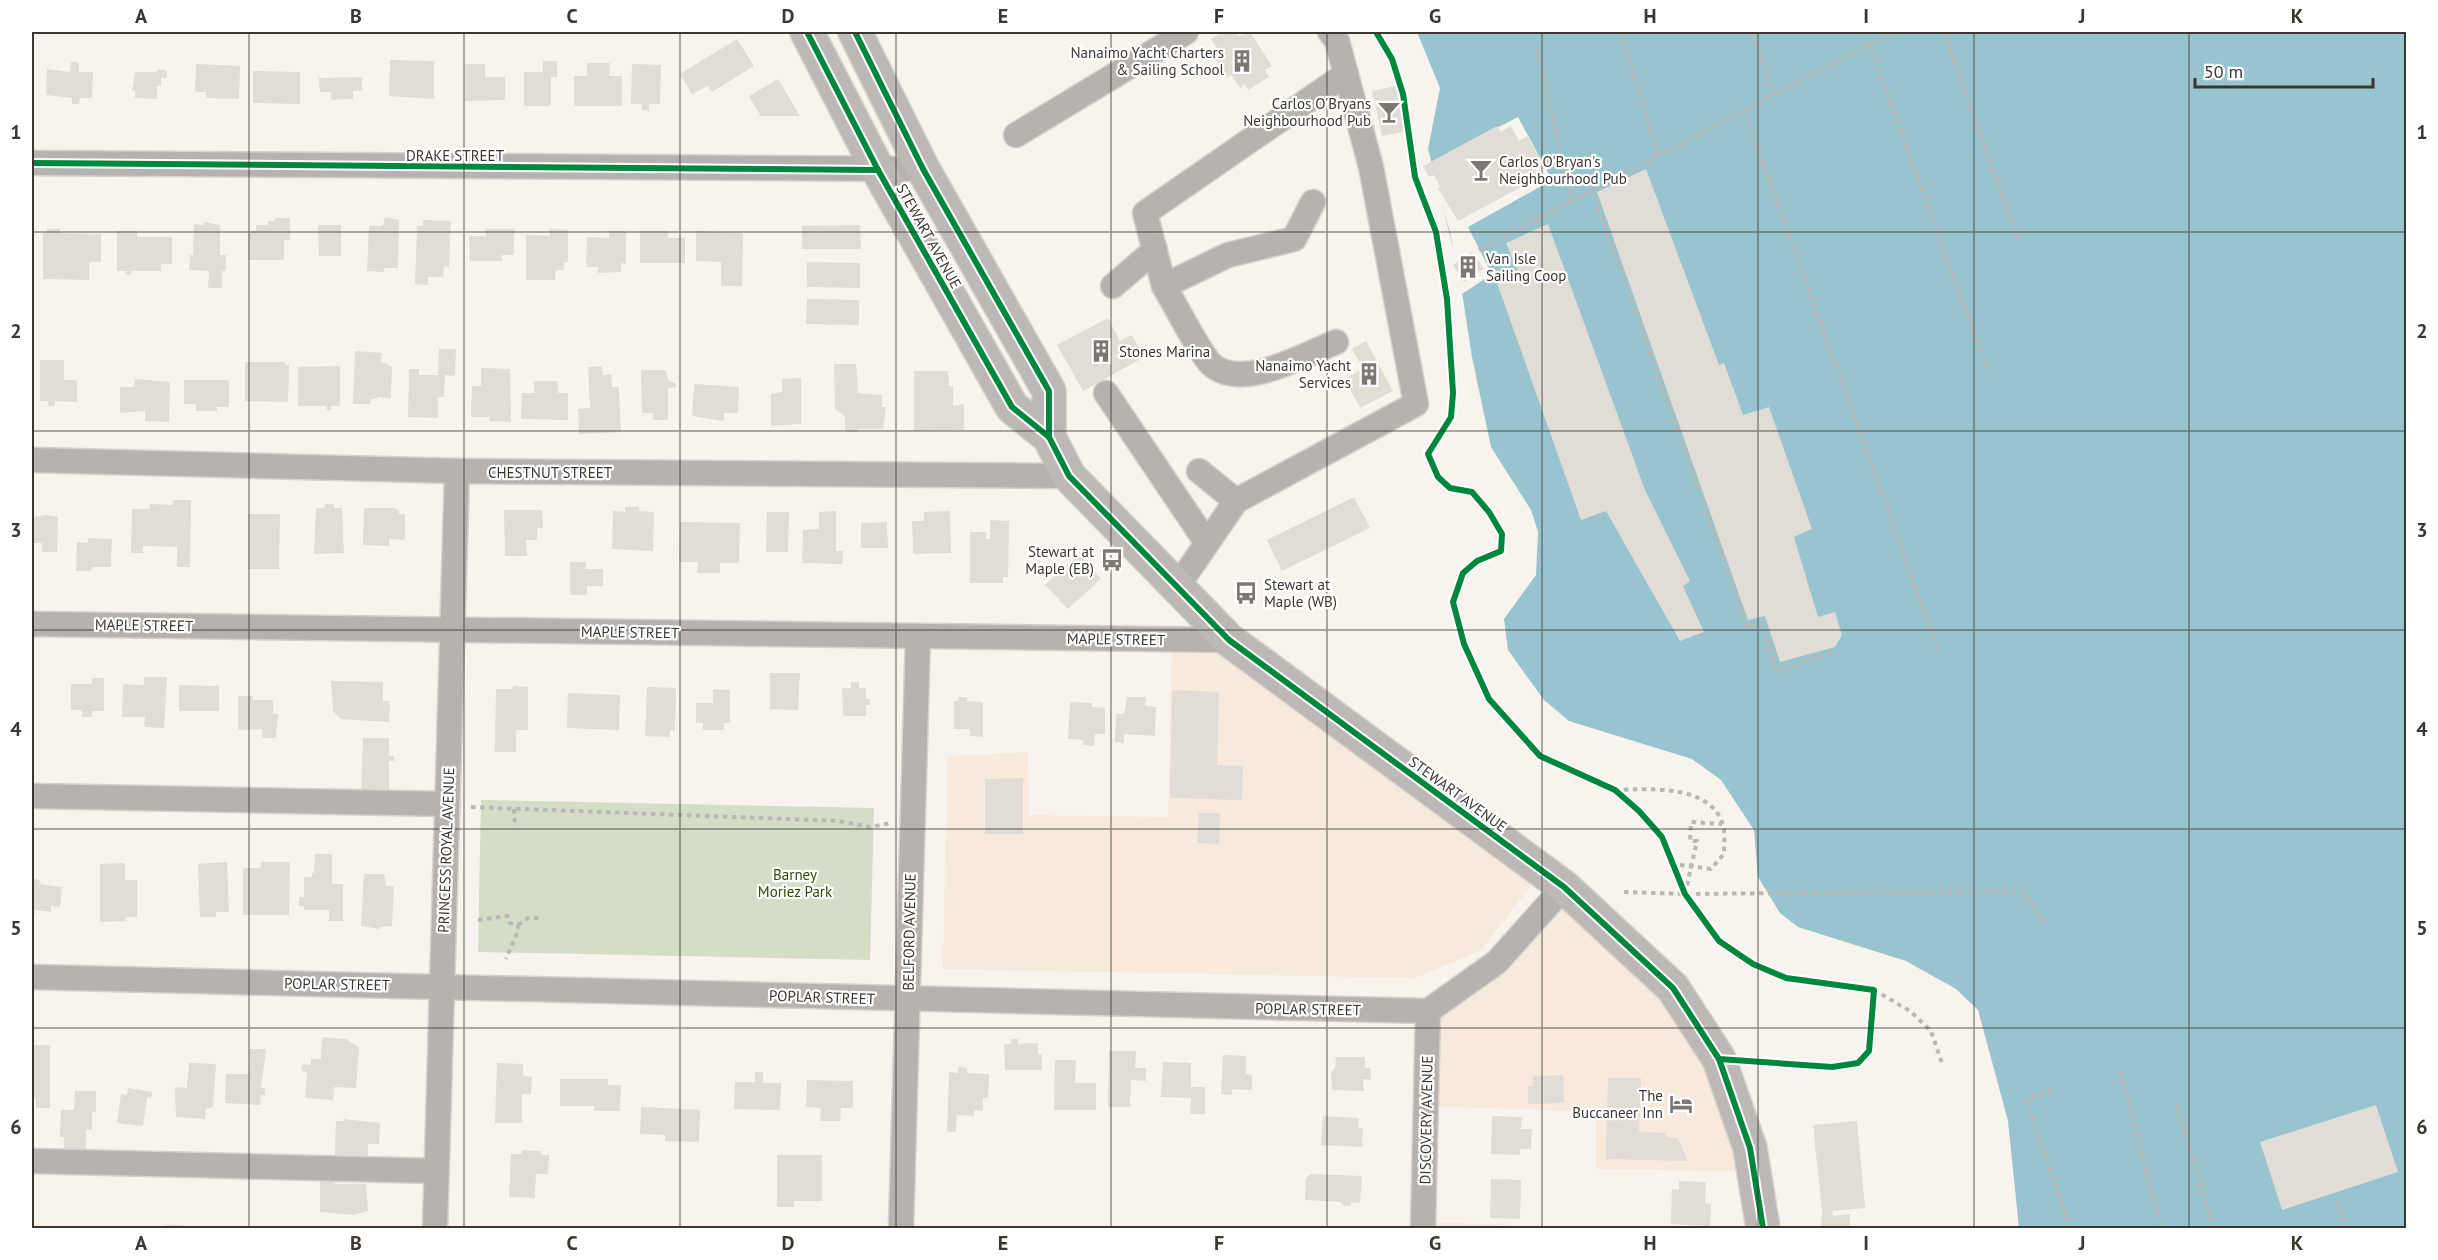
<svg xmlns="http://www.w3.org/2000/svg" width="2438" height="1260" font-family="'PT Sans',sans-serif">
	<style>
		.built { fill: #f7e9dc }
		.green { fill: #d5ddc6 }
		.water { fill: #97c4ce }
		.pier { fill: #f9f3ed }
		.building { fill: #e1dcd6 }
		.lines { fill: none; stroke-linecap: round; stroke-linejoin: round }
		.minor-casing { stroke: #d6d1cc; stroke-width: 27 }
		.highway-casing { stroke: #d6d1cc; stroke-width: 36 }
		.path { stroke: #bab7b4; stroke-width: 4; stroke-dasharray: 4.5 4.5; stroke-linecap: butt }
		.minor { stroke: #b5b2b0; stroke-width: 24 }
		.highway { stroke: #bdb8b6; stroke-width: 33 }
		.cycleway-casing { stroke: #fff; stroke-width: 10 }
		.cycleway { stroke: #00873e; stroke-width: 6 }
		.grid { fill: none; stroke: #3c3631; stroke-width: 1.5; stroke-opacity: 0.55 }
		.labels { text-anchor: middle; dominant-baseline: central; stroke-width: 4.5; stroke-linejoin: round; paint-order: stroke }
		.poi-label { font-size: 15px; fill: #3c3631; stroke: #fff; text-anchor: end }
		.street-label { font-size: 15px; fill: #3c3631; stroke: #fff }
		.park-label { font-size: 15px; fill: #2d4d03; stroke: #fff }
		.neatline { fill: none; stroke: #3c3631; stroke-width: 2 }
		.grid-label { font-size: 20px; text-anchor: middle; font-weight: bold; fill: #3c3631 }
	</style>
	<rect width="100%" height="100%" fill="#f9f3ed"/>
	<g class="built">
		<path d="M1172 643 1226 644 1533 883 1481 950 1415 978 943 969 947 756 1028 752 1029 815 1168 817Z"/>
		<path d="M1566 895 1671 996 1714 1061 1748 1171 1596 1169V1112L1429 1106 1433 1012Z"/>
		<path d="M1426 1222 1597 1228H1425Z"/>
	</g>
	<path class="green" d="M481 800 874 808 870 960 478 952Z"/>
	<path class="water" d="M1417 32H2406V1228H2019L2008 1121 1978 1010 1956 989 1906 961 1798 927 1780 913 1758 877 1754 830 1721 780 1692 759 1569 721 1544 700 1508 650 1504 619 1536 575 1538 532 1531 510 1491 447 1472 357 1458 267 1428 149 1440 88Z"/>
	<path class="pier" d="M1518 117 1552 180 1468 227 1492 274 1462 294 1450 232 1429 163Z"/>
	<g class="building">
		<path d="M1222 32H1235L1238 36 1250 32 1272 66 1265 70 1269 77 1248 90 1245 84 1240 88 1231 75 1227 78 1213 55 1219 52 1211 39Z"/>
		<path d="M737 39 754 66 712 92 708 86 692 94 680 74Z"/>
		<path d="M390 60 434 61V99L389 96Z"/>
		<path d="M543 61H557V77H551V106H524V72H543Z"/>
		<path d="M71 62H79V72H93L92 98H80L79 104H72V98L46 95 47 69 70 72Z"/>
		<path d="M587 63H610L609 76H622V106H574V76H587Z"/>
		<path d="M196 64 240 66 239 99 206 98V92H195Z"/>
		<path d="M465 64H485V77H505V100L465 101Z"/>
		<path d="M632 64 661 65 660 104H649V111L642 110V104H631Z"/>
		<path d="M157 70H167V78H161V86H157V99L135 98V91H132L135 72H157Z"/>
		<path d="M253 71 300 72V104L253 103Z"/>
		<path d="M362 77V91H353V99L331 100V92H320L319 78Z"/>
		<path d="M778 79 800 116H761L749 96Z"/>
		<path d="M1396 86 1404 132 1382 136 1372 91Z"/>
		<path d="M1497 126 1501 132 1511 126 1519 141 1527 136 1539 157 1532 161 1540 177 1458 221 1438 188 1440 187 1434 175 1429 177 1423 166Z"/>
		<path d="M1646 169 1719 365 1724 363 1743 415 1769 407 1812 529 1794 537 1818 617 1835 612 1842 635 1835 647 1780 662 1765 616 1748 620 1597 192Z"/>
		<path d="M385 217 399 220 398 268H384V272L367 271 369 226H383Z"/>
		<path d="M275 218H290V240H284V260H248V231H256V225H268V221H275Z"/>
		<path d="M423 220 451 221 449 267 444 266 443 277H428V285L415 284 417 226H423Z"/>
		<path d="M204 222 220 225V255H226V271H222V288H208L209 271 189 270 190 255H193L194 224 204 225Z"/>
		<path d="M1548 224 1645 490 1690 581 1683 586 1704 632 1680 641 1606 511 1581 520 1497 283 1518 272 1506 243Z"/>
		<path d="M318 225H341V256H319Z"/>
		<path d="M860 225 861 249H802V226Z"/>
		<path d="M47 229H60V233L101 234V262H89V280L43 279V233H47Z"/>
		<path d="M486 229H514V255H502V261H470L469 236H486Z"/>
		<path d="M550 229 568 230V262H564V270H556L555 280H526V235L550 236Z"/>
		<path d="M117 231H137V237H172V264H161V271H131V275H126V271H117Z"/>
		<path d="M609 231H626V264L621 263V272L598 273V267H586L587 237 609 238Z"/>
		<path d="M640 231H668V238H685V263H640Z"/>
		<path d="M696 231 743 233 742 286H721V262L696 261Z"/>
		<path d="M1472 252 1484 269 1464 282 1453 265Z"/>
		<path d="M807 262 860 263V288L807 287Z"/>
		<path d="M807 299 859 300V325L806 324Z"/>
		<path d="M1108 318 1120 341 1132 335 1144 357 1083 391 1057 345Z"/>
		<path d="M1366 341 1393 391 1360 408 1345 379 1363 369 1352 349Z"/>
		<path d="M439 349H456L455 376 445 375 444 397H438V418L408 417 409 369H419V375H438Z"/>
		<path d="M355 351 382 353 381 361 392 367 391 398 377 397V399H371L370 404H353Z"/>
		<path d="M40 360H64V380H77V402L55 401V406H48V401H40Z"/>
		<path d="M245 362H285V365H289L288 402 245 401Z"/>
		<path d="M834 364H856L858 393 882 395V407H886L883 429H857V432H848L845 429V417L835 409Z"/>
		<path d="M340 366V406H331V410H327L326 406H298V367Z"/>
		<path d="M602 366 603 375 611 374 612 387H619L621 432 579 434 578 409 590 408 588 367Z"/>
		<path d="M481 368 510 369 511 422 489 421 490 417H471L472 386H481Z"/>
		<path d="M641 370H666L668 380 675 383 676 387 668 388V420H653V413H642Z"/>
		<path d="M914 371H948L949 386H953V406L964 404V430L914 431Z"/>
		<path d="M801 378V424L771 426V394L782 392V379Z"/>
		<path d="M135 379 170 382 169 422 145 421V411L120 413V387H134Z"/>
		<path d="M184 380H229V407H217V411H196V404H184Z"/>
		<path d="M534 381H558V393H568V420L521 419 522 393H534Z"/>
		<path d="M694 384 739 387 738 413H724V421L692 416Z"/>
		<path d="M1354 497 1370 528 1282 571 1267 540Z"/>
		<path d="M173 500H191L190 567H177V547L143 546V553H131L132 509H150V504L173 505Z"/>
		<path d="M325 504H334V508H342L344 553 314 554 316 508H325Z"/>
		<path d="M625 507H639V511L654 512 653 551 612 549 613 511 625 512Z"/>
		<path d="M364 508H393L399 510V514H405V540L389 539V546L363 545Z"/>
		<path d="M504 510H542L543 528H537V540H526L527 556H505Z"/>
		<path d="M836 511V551H843L842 564 802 563 803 530 819 529V512Z"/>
		<path d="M950 511 951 553 913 554 912 521H924V512Z"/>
		<path d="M767 512H789L788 552H766Z"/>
		<path d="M248 514H280L279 569H248Z"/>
		<path d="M47 515 58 517 57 552H42V543H32V517Z"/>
		<path d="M990 520 1009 521 1008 577H1003V583H970V532H986V539H990Z"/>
		<path d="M680 522 740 523 739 563H720V573H697L698 562H679Z"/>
		<path d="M887 522 888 548H861V523Z"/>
		<path d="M88 538 112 539 111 567H92L91 571H76L77 542 88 543Z"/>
		<path d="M1079 554 1101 579 1068 609 1045 585Z"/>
		<path d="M570 562H586V569H603V586H587V595H570Z"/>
		<path d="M770 673H800L798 710 770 709Z"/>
		<path d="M144 677H167L164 728 144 727 145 717H122L123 684 144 685Z"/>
		<path d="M92 678H104V711H92V717H82V710H71V684H92Z"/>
		<path d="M331 681 383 682V701H390L389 722 341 719 333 711Z"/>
		<path d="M851 682H859V688H866V699H870V705H866V716H843L842 688H851Z"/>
		<path d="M179 685 219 686V711H179Z"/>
		<path d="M513 686 528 687V730H516V752H495L496 689H513Z"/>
		<path d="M647 687 676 688 675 731 670 730V737L645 736Z"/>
		<path d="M713 689 730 690V723H724V730H703V723H696V703H713Z"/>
		<path d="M1172 690 1219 692 1217 765 1243 766 1242 800 1170 798Z"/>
		<path d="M568 693 620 695 619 730 567 728Z"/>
		<path d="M238 696H253V700H273V714H278L276 738H262V729L238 730Z"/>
		<path d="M958 697H967V701L983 702V737L970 736V729H954V701H958Z"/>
		<path d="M1127 697H1146L1145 706 1156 707 1155 736 1124 734V743L1115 742 1116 714H1124Z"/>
		<path d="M1070 702 1092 703V707L1105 708V734H1095L1094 746 1083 745V740L1068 739Z"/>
		<path d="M363 738H389V756H394V761H389V793H361Z"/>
		<path d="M1023 778V834H985V779Z"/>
		<path d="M1199 813H1220L1219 844 1197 843Z"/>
		<path d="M315 854H332V884H343V921H329V910H304V906H299V897H304V877H312V873H314Z"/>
		<path d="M227 862 229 912H216V917H200L198 864Z"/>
		<path d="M261 862H290L289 915H243V868H261Z"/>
		<path d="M125 863V880H137V917H126V921L100 922V864Z"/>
		<path d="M364 874H384L386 886H394L392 926 380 927V929L361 926Z"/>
		<path d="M34 879 40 880 39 884 62 887 60 907 51 906V912L35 910V914H32V883Z"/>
		<path d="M322 1037 346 1039 359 1047 356 1088 334 1087 333 1100 305 1098 307 1072 301 1071 302 1064 311 1065V1059H321Z"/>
		<path d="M1011 1039H1018V1044L1038 1043V1054H1042V1070H1005L1004 1044H1011Z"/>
		<path d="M32 1045H50V1108H36V1099H32Z"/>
		<path d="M250 1049H266L261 1088H265V1095H261L260 1105 225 1103 226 1074H249Z"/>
		<path d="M1109 1051H1136L1135 1068H1146V1081L1131 1080 1130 1107H1108Z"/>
		<path d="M1223 1055 1246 1056V1074L1252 1075V1090L1232 1089V1095L1221 1094Z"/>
		<path d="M1336 1057H1365V1068H1370L1371 1080 1363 1079 1364 1091 1332 1090 1331 1072 1335 1068Z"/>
		<path d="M1055 1060H1076L1075 1083H1096V1110H1054Z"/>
		<path d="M1163 1062 1191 1063V1087H1205V1114H1190L1191 1098 1161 1097Z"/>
		<path d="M189 1063 216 1064 213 1107 206 1109 205 1119 176 1117 175 1087 187 1088Z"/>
		<path d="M497 1063 523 1064V1076L532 1077 531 1094H522V1123H495Z"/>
		<path d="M958 1067 967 1068V1073L989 1074 988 1098H983V1111L974 1110V1116L957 1115 956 1132H947L949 1072 958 1073Z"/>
		<path d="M755 1072H763V1083H781L780 1110 734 1109 735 1082H755Z"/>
		<path d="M1563 1075 1564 1103 1528 1104V1086H1533V1076Z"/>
		<path d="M1608 1078H1641L1639 1132 1666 1133V1137L1678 1138 1688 1161 1606 1159Z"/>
		<path d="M560 1079H608V1085H621L620 1111H594V1106H560Z"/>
		<path d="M807 1080 853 1081V1108H841L840 1121H820L821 1108 806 1107Z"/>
		<path d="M128 1088 152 1092 151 1098H147L143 1126 117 1123 121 1094 127 1095Z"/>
		<path d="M75 1091H96V1112H92V1130L86 1129V1150H64V1137H60L61 1110H74Z"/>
		<path d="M2376 1105 2398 1172 2282 1210 2260 1142Z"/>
		<path d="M641 1107 700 1110 699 1142 665 1141V1135L640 1134Z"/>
		<path d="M1323 1116 1359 1118 1358 1128H1363L1362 1147 1321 1145Z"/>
		<path d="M1492 1116 1522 1117 1521 1129H1532L1531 1149H1520V1155L1491 1154Z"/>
		<path d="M343 1119 380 1123 379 1144H368V1157L335 1155 336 1121H343Z"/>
		<path d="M1857 1121 1865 1208 1832 1211 1833 1216 1850 1214V1228H1821L1822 1212 1813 1125Z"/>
		<path d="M522 1150 541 1151V1155H549L548 1174H536L535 1198 509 1197 511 1154H522Z"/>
		<path d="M777 1155H822V1201H794V1207H777Z"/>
		<path d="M1311 1174 1362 1176 1360 1203 1351 1202V1206L1342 1205V1202L1305 1200 1306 1178Z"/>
		<path d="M1491 1179 1521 1180 1520 1219 1490 1218Z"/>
		<path d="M320 1180H336L335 1184H366L368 1211 354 1215 320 1212Z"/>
		<path d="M1679 1181 1706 1182 1705 1203 1711 1204 1710 1226 1671 1224 1672 1189 1679 1190Z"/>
		<rect x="165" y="1225" width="18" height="3"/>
	</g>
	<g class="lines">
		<g class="minor-casing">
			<g id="minor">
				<path d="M1016 135 1186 32"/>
				<path d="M32 163 923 169"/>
				<path d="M1313 202 1294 239 1228 255 1164 286 1145 213 1346 74"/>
				<path d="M1113 286 1155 250"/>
				<path d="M1164 286C1173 301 1202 357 1212 365 1243 391 1304 355 1336 342"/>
				<path d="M1106 393 1207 543"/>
				<path d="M32 460 457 471 1069 476"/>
				<path d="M1199 471 1236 501"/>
				<path d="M1177 587 1236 501 1416 404 1371 167 1337 41 1330 32"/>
				<path d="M32 624 1229 640"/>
				<path d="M32 796 447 804"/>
				<path d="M32 977 1428 1011 1497 962 1564 887"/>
				<path d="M32 1161 436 1171"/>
				<path d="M435 1228 457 471"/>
				<path d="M901 1228 918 636"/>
				<path d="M1423 1228 1428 1011"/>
			</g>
		</g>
		<g class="highway-casing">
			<g id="highway">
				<path d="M807 32 878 170 1012 407 1049 437 1069 476 1229 640 1564 887 1673 988 1719 1059 1750 1148 1763 1228"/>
				<path d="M855 32 923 169 1049 391V437"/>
			</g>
		</g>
		<g class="path">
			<path d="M1620 32 1659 156"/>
			<path d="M1753 32 1774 95"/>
			<path d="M1944 32 2018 239"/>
			<path d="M1869 43 1989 374"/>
			<path d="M1537 49 1572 200"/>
			<path d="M1744 109 1938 649"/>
			<path d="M1592 190 1747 627 1762 623 1776 672 1833 653"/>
			<path d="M1479 250 1894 32"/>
			<path d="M1615 790C1649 789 1716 783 1724 830 1725 838 1724 846 1724 854L1711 869 1672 864"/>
			<path d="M471 807 839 821 870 827 891 823"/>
			<path d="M514 809 515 827"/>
			<path d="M1624 892 1685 894 2023 891 2047 926"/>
			<path d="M1685 894 1697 841H1690L1691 822 1722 824"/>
			<path d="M478 920 508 916 510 923 518 925V931L506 959"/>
			<path d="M518 925 528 918H540"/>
			<path d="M1874 990 1910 1011 1931 1031 1943 1066"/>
			<path d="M2121 1072 2161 1228"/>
			<path d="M2052 1090 2026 1100 2071 1228"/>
			<path d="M2177 1105 2214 1228"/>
			<path d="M2337 1202 2346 1228"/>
		</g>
		<use href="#minor" class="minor"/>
		<use href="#highway" class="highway"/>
		<g class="cycleway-casing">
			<g id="cycleway">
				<path d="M807 32 878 170 1012 407 1049 437 1069 476 1229 640 1564 887 1673 988 1719 1059 1750 1148 1763 1228"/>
				<path d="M855 32 923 169 1049 391V437"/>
				<path d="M1376 32 1392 59 1403 94 1415 177 1436 232 1447 299 1453 393 1451 417 1428 454 1438 477 1450 488 1472 492 1489 512 1502 534 1501 551 1477 561 1463 573 1453 602 1464 644 1489 699 1540 756 1615 790 1639 811 1662 837 1685 894 1719 941 1753 964 1786 978 1874 990 1869 1051 1858 1063 1832 1067 1719 1059"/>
				<path d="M32 163 878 170"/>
			</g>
		</g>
		<use href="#cycleway" class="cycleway"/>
	</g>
	<path class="grid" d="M249 32V1228M464 32V1228M680 32V1228M896 32V1228M1111 32V1228M1327 32V1228M1542 32V1228M1758 32V1228M1974 32V1228M2189 32V1228M32 232H2406M32 431H2406M32 630H2406M32 829H2406M32 1028H2406"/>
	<defs>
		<g id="building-bare" transform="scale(1.8)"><path d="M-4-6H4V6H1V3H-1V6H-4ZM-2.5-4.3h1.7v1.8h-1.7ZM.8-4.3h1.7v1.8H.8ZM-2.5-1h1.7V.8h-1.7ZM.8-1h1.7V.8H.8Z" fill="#7e7873" stroke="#fff" stroke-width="2.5" paint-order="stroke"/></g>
		<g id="bar-bare" transform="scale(1.8)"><path d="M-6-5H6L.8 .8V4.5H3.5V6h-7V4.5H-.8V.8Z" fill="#7e7873" stroke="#fff" stroke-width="2.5" paint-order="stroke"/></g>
		<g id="bus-bare" transform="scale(1.8)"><path d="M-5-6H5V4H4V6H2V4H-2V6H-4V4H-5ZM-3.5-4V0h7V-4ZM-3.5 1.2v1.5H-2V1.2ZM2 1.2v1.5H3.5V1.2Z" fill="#7e7873" stroke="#fff" stroke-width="2.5" paint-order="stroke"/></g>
		<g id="hotel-bare" transform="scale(1.8)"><path d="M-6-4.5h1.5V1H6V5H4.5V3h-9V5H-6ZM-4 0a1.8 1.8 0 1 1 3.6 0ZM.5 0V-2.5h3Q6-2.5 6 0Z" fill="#7e7873" stroke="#fff" stroke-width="2.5" paint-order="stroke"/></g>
	</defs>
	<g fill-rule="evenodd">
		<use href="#building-bare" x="1242" y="61"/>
		<use href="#bar-bare" x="1389" y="112"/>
		<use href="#bar-bare" x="1481" y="170"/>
		<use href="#building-bare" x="1468" y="267"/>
		<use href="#building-bare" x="1101" y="351"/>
		<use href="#building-bare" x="1369" y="374"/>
		<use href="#bus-bare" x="1112" y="560"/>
		<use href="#bus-bare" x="1246" y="593"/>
		<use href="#hotel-bare" x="1681" y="1104"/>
	</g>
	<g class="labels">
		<g class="poi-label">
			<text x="1224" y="52">Nanaimo Yacht Charters<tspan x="1224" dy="17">&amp; Sailing School</tspan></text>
			<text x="1371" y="103">Carlos O'Bryans<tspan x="1371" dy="17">Neighbourhood Pub</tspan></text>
			<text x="1499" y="161" text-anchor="start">Carlos O'Bryan's<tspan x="1499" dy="17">Neighbourhood Pub</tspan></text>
			<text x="1486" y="258" text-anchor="start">Van Isle<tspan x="1486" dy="17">Sailing Coop</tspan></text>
			<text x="1119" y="351" text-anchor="start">Stones Marina</text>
			<text x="1351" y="365">Nanaimo Yacht<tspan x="1351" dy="17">Services</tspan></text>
			<text x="1094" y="551">Stewart at<tspan x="1094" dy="17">Maple (EB)</tspan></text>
			<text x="1264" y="584" text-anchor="start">Stewart at<tspan x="1264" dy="17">Maple (WB)</tspan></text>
			<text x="1663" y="1095">The<tspan x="1663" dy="17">Buccaneer Inn</tspan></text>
		</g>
		<g class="street-label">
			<text x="455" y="155">DRAKE STREET</text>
			<text transform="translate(929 236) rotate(61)">STEWART AVENUE</text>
			<text x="550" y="472">CHESTNUT STREET</text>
			<text transform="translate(144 625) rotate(1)">MAPLE STREET</text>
			<text transform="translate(630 632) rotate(1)">MAPLE STREET</text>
			<text transform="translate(1116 639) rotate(1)">MAPLE STREET</text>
			<text transform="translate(1458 794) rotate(36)">STEWART AVENUE</text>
			<text transform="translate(446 850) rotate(-88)">PRINCESS ROYAL AVENUE</text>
			<text transform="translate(909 932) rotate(-89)">BELFORD AVENUE</text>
			<text transform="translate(337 984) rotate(1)">POPLAR STREET</text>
			<text transform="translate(822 997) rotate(2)">POPLAR STREET</text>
			<text transform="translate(1308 1009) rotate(1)">POPLAR STREET</text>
			<text transform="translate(1426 1120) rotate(-89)">DISCOVERY AVENUE</text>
		</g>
		<g class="park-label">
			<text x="795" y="874">Barney<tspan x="795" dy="17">Moriez Park</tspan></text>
		</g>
	</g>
	<rect width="2438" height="1260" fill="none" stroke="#ffffff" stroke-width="66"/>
	<path d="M2195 78v9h178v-9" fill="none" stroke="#3c3631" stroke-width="3"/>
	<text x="2204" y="78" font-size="18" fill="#3c3631" stroke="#ffffff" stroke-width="4.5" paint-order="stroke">50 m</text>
	<rect x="33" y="33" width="2372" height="1194" class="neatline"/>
	<g class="grid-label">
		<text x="141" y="23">A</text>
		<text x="356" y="23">B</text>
		<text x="572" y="23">C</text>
		<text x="788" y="23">D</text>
		<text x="1003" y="23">E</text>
		<text x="1219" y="23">F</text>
		<text x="1435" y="23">G</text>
		<text x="1650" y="23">H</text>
		<text x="1866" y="23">I</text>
		<text x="2082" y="23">J</text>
		<text x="2297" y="23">K</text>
		<text x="16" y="139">1</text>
		<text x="2422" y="139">1</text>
		<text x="16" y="338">2</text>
		<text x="2422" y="338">2</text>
		<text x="16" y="537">3</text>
		<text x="2422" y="537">3</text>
		<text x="16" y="736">4</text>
		<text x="2422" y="736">4</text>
		<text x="16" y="935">5</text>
		<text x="2422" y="935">5</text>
		<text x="16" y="1134">6</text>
		<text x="2422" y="1134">6</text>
		<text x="141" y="1250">A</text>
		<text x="356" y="1250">B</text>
		<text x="572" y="1250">C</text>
		<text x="788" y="1250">D</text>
		<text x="1003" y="1250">E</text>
		<text x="1219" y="1250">F</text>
		<text x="1435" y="1250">G</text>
		<text x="1650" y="1250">H</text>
		<text x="1866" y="1250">I</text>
		<text x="2082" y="1250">J</text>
		<text x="2297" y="1250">K</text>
	</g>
</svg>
